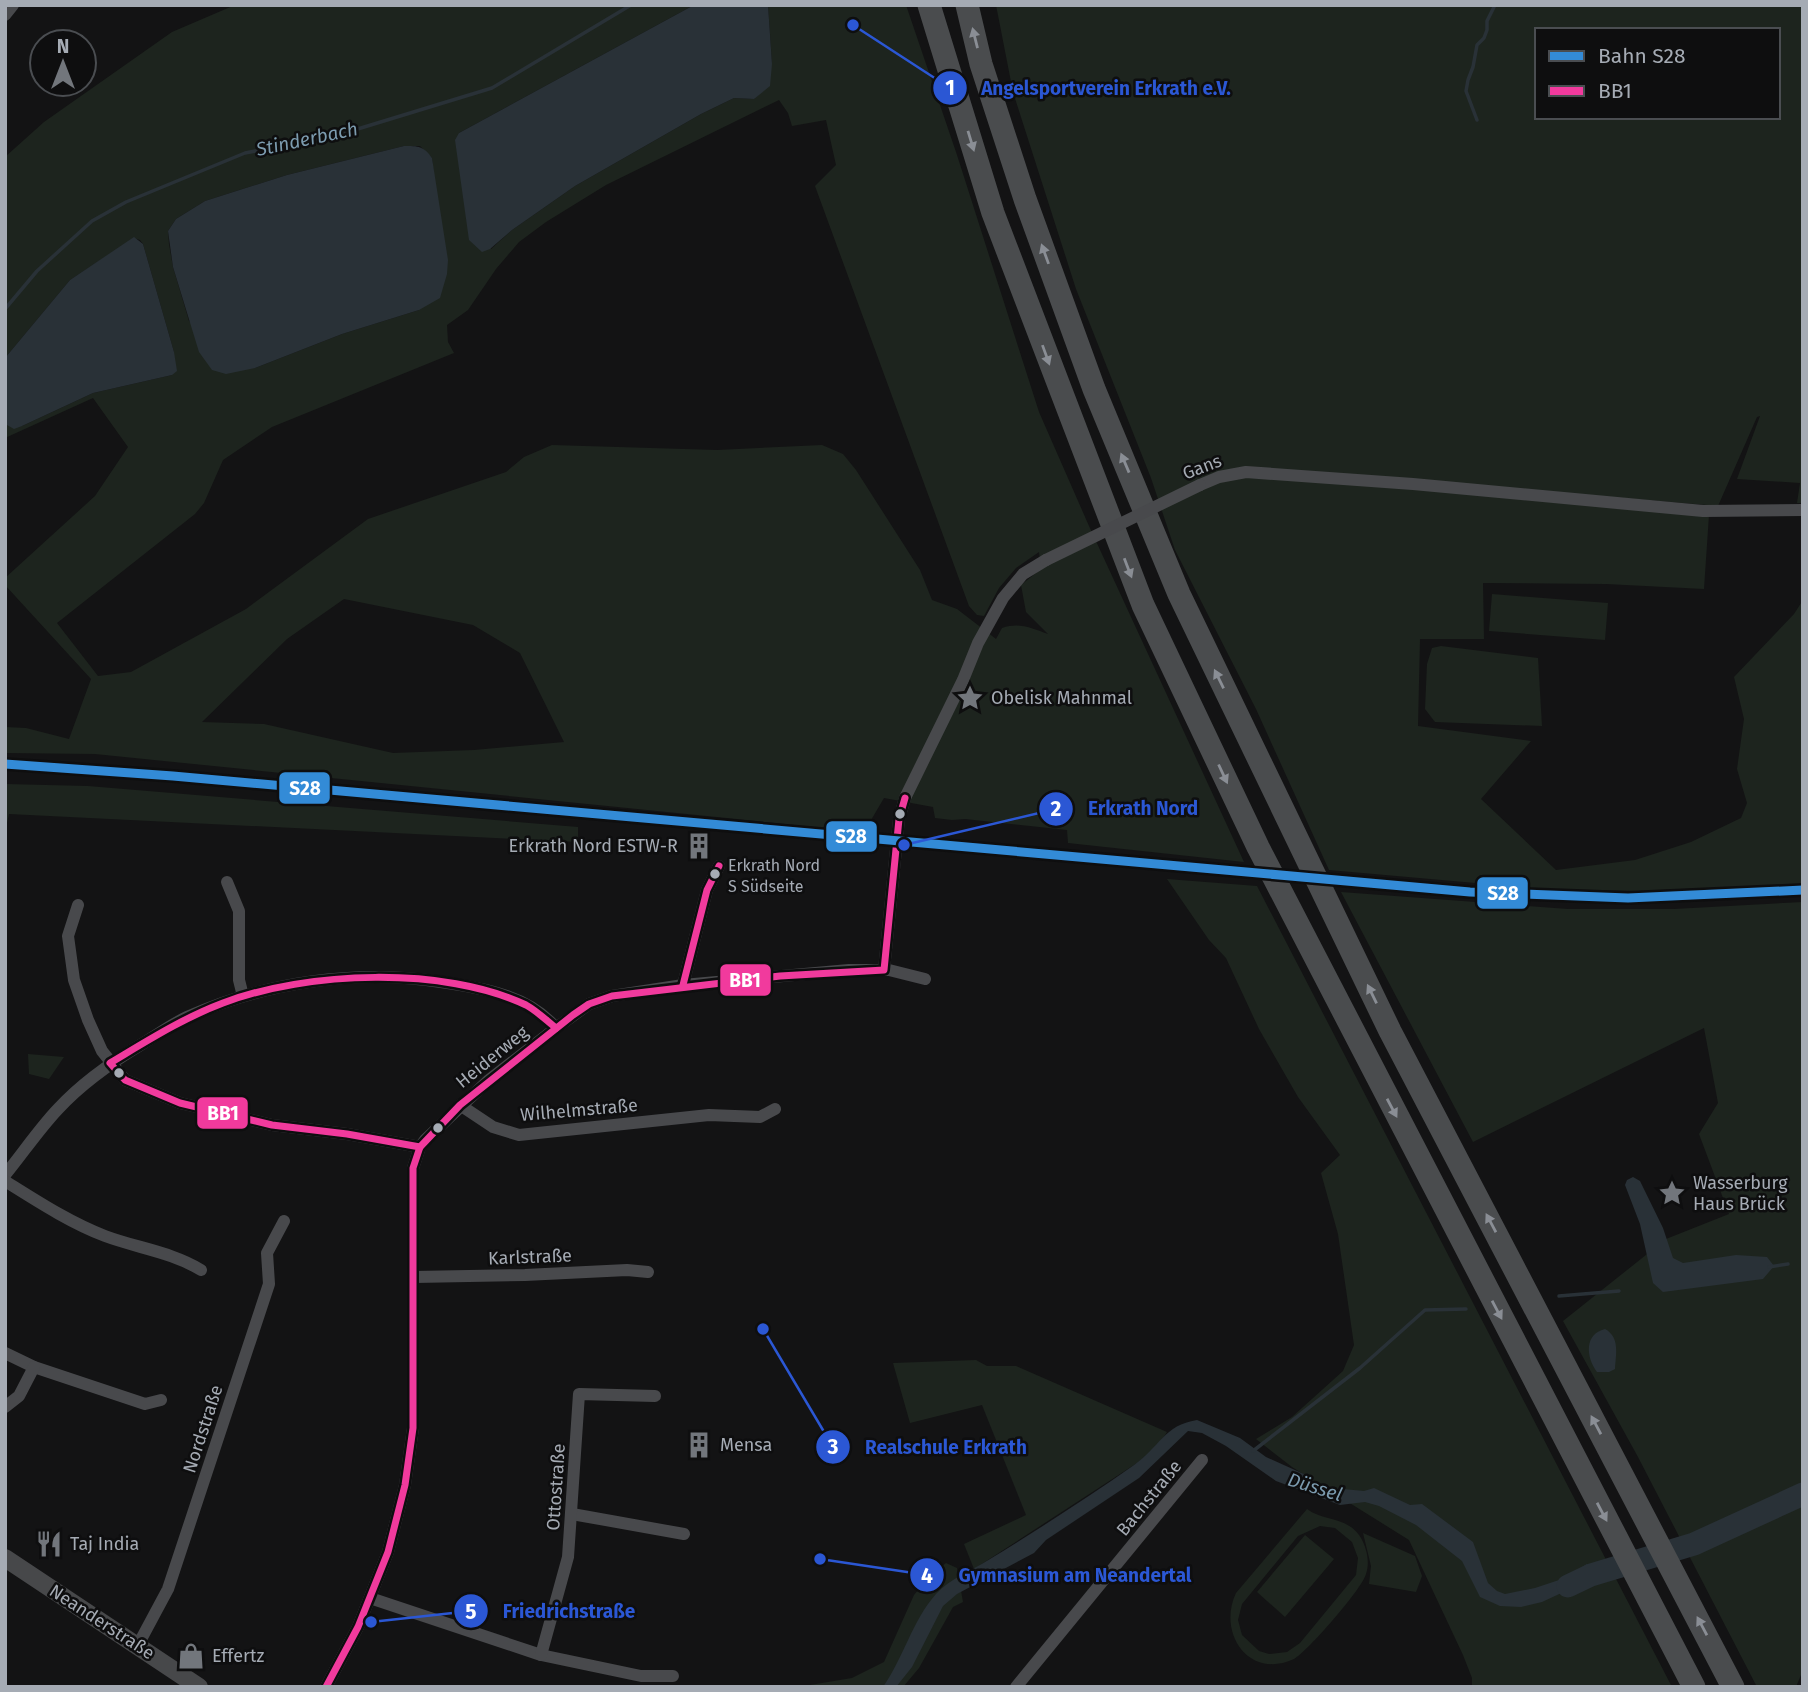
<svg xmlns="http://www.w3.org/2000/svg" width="1808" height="1692" font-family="'Fira Sans',sans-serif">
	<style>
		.green { fill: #1d241e; fill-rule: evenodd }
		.water { fill: #293137 }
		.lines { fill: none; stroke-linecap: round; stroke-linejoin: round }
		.stream { stroke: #293137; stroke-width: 3.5 }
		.river { stroke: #293137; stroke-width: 23 }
		.street { stroke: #48494c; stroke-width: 12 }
		.secondary { stroke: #47484a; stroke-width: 18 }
		.highway { stroke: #4a4c4e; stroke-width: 23 }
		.street-bridge { stroke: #48494c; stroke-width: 12 }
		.bus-1-casing { stroke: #0e0e0f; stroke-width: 12 }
		.bus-1 { stroke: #f13a9d; stroke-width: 7 }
		.rail-1-casing { stroke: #0e0e0f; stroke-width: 14 }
		.rail-1 { stroke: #338bd7; stroke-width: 9 }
		.oneway { fill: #8a8e95 }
		.bus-dot { fill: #a5abb4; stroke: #0e0e0f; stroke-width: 2.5 }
		.labels { text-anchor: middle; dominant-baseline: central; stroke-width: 5; stroke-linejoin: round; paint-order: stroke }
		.bus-label { font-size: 16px; fill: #a5abb4; stroke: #0e0e0f; text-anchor: start }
		.street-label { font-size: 18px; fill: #a5abb4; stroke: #0e0e0f }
		.poi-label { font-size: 18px; fill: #a5abb4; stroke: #0e0e0f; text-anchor: start }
		.water-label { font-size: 19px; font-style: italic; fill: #7c9baf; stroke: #0e0e0f }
		.leader { fill: none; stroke: #2b57d4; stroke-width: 2.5 }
		.callout-dot { fill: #2b57d4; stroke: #0e0e0f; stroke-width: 2.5 }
		.mark-label { font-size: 21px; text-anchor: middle; font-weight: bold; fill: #fff }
		.callout-label { font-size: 19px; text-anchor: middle; font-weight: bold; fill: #2b57d4; stroke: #0e0e0f; stroke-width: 5; stroke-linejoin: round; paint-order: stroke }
		.line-badge { stroke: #0e0e0f; stroke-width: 2.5 }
		.badge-label { font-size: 19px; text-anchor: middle; font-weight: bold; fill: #fff }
	</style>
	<rect width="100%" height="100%" fill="#131314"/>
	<g class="green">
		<path d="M235 5H694L459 133 491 249 512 230 575 186 701 114 734 98 754 99 772 64 768 5H906L957 155 1039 412 1089 526 1244 862 1068 843 1067 830 965 819 952 820 935 818 933 807 884 798 864 832 95 754 5 753V727L26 728 69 739 91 679 5 585V578L95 496 128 447 93 398 5 438V423L22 426 93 393 172 375 174 352 143 244 140 240 134 238 70 280 5 358V157L44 122 172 32ZM779 100 788 113 792 126 826 120 836 165 815 186 969 606 977 615 984 616 999 588 1016 568 1039 552 1041 569 1021 585 1026 612 1048 634C1031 628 1020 622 1002 628L996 639 957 609 932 600 920 570 856 470 843 454 822 445 717 450 552 445 524 457 506 472 368 519 246 609 131 672 98 676 57 623 195 514 204 503 223 460 272 427 454 353 448 342 447 325 468 310 496 269 519 242 546 222 606 185ZM404 146H420L432 158 436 194 419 310 342 334 255 368 189 321 173 267 169 244 168 231 176 219 205 201 287 175ZM344 599 473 625 520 653 564 742 474 750 393 753 264 724 202 722 287 639Z"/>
		<path d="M996 5H1803V503H1797L1800 483 1737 479 1760 416 1757 417 1718 506 1387 478 1709 515 1704 589 1606 584 1483 583 1484 639H1420L1418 726 1531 741 1481 799 1556 870 1635 860 1691 842 1741 818 1747 803 1737 769 1744 719 1734 677 1794 614 1803 600V884L1637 891 1543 889 1329 870 1256 709 1175 550 1151 478 1076 289 1013 92ZM1537 30H1778V117H1537Z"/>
		<path d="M1492 594 1608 603 1605 640 1489 631Z"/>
		<path d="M1441 646 1538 658 1542 726 1435 722 1425 709 1427 664 1432 648Z"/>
		<path d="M5 784 88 786 578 827V842L9 814 5 832Z"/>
		<path d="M1167 879 1257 886 1672 1687H1472V1678L1463 1655 1409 1540 1292 1467 1256 1439 1292 1417 1343 1371 1354 1345 1338 1234 1321 1173 1340 1155 1298 1097 1259 1029 1226 958 1209 940Z"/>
		<path d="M1341 892 1568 909H1674L1803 902V1670L1796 1687H1757L1638 1457 1563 1321 1666 1239 1729 1214 1699 1134 1718 1103 1704 1028 1473 1142Z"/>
		<path d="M28 1054 64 1057 49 1079 29 1074Z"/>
		<path d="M976 1360 987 1366H1016L1167 1432 1158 1446 1137 1463 974 1569 964 1544 1026 1515 982 1405 910 1423 893 1363Z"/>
		<path d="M1307 1509C1324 1522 1348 1516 1361 1538 1367 1549 1370 1562 1366 1574 1362 1589 1307 1652 1294 1659 1249 1680 1217 1633 1236 1593ZM1320 1526 1335 1528 1352 1542 1358 1558 1356 1575 1300 1643 1287 1652 1269 1654 1259 1651 1242 1635 1238 1620 1242 1604 1298 1536Z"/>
		<path d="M1363 1533 1415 1556 1422 1576 1416 1592 1369 1584 1371 1566Z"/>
		<path d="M1305 1535 1334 1559 1285 1617 1257 1592Z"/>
		<path d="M946 1563 957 1568 963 1602 953 1607 919 1668 903 1687H798L852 1678 884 1662 914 1595 929 1577Z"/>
	</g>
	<g class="water">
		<path d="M694 5H768L772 64 770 86 754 99 734 98 701 114 575 186 512 230 490 249 482 252 469 240 455 140 459 133Z"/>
		<path d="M404 146C418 146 424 146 432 158L448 260 447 274 440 298 419 310 342 334 255 368 226 374 212 370 199 352 173 267 168 231 176 219 205 201 287 175Z"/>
		<path d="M134 237 143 244 174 352 177 371 172 375 93 393 22 426 14 429 7 425 5 358 70 280Z"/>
		<path d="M1633 1177 1640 1181 1663 1228 1673 1258 1683 1263 1736 1255 1767 1257 1774 1266 1763 1279 1663 1292 1653 1283 1640 1224 1625 1185 1627 1180Z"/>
		<path d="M1605 1329C1620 1337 1616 1354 1615 1369L1609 1372H1597C1586 1357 1584 1334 1605 1329Z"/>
		<path d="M1197 1420 1240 1438 1266 1457 1306 1475 1322 1487 1364 1491 1374 1488 1410 1505 1422 1504 1473 1542 1488 1583 1497 1591 1505 1594 1535 1588 1562 1579 1587 1564 1598 1576 1542 1602 1521 1607 1500 1606 1480 1597 1462 1561 1416 1525 1379 1506 1365 1502 1340 1505 1276 1481 1226 1446 1202 1433 1188 1431 1139 1478 1046 1540 1034 1553 957 1594 943 1606 912 1667 896 1687H883C904 1657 912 1621 936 1594 949 1579 973 1570 990 1559 1039 1529 1087 1498 1134 1465 1160 1447 1164 1425 1197 1420Z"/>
	</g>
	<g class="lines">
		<g class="stream">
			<path d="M1477 120 1466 91 1468 80 1473 67 1477 45 1484 38 1487 30V21L1495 5"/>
			<path d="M5 309 37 271 92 221 126 202 245 153 338 135 492 88 631 5"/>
			<path d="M1769 1267 1788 1264"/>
			<path d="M1559 1296 1619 1291"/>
			<path d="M1253 1451 1360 1368 1425 1310 1466 1309"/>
		</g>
		<path class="river" d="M1568 1586 1591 1575 1694 1544 1803 1494"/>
		<g class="street">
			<path d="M5 15 13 5"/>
			<path d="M1200 485 1219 477 1246 472 1413 484 1703 511 1803 510"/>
			<path d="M227 882 239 911V980L243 996"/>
			<path d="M78 905 68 936 74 980 88 1020 102 1051 125 1080 180 1103 272 1125 347 1134 420 1147"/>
			<path d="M884 970 899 819 905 798 963 680 978 643 1003 598 1023 574 1046 560"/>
			<path d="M683 985 707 890 719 866"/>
			<path d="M460 1105 493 1127 519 1135 709 1115 760 1117 775 1109"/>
			<path d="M5 1175C23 1153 39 1129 58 1109 82 1083 112 1062 142 1044 157 1035 172 1024 187 1017 266 982 356 969 441 982 482 988 528 995 556 1028"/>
			<path d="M5 1181C37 1201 69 1222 105 1236 137 1248 172 1252 201 1270"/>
			<path d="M414 1277 525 1275 627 1270 648 1272"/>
			<path d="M5 1353 34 1367 145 1404 161 1400"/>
			<path d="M5 1407 19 1396 34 1367"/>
			<path d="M572 1514 684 1534"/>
			<path d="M370 1598 541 1655 641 1676H673"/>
			<path d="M138 1645 168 1589 269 1284 267 1253 284 1221"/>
			<path d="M541 1655 568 1557 579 1394 655 1396"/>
			<path d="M326 1687 358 1627 388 1552 405 1485 413 1428V1168L420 1147 425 1140 489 1080 556 1028 589 1004 612 996 683 985 849 970H889L925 979"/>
			<path d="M1016 1687 1202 1460"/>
		</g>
		<path class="secondary" d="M5 1558 199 1687"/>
		<g class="highway">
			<path d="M929 5 993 213 1143 605 1258 847 1694 1687"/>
			<path d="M967 5 981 64 1025 199 1094 389 1179 594 1390 1031 1733 1687"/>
		</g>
		<path class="street-bridge" d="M1046 560 1200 485"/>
		<g class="bus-1-casing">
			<g id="bus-1">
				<path d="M683 985 707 890 719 866"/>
				<path d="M420 1147 347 1134 272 1125 180 1103 125 1080 110 1063C147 1041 183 1018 223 1003 307 971 444 966 526 1005 537 1011 547 1021 556 1028"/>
				<path d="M326 1687 358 1627 388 1552 405 1485 413 1428V1168L420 1147 460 1105 573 1015 589 1004 612 996 780 976 884 970 899 819 905 798"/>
			</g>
		</g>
		<use href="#bus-1" class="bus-1"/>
		<g class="rail-1-casing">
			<path id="rail-1" d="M5 764 173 776 1470 892 1628 898 1803 890"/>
		</g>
		<use href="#rail-1" class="rail-1"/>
	</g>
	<defs><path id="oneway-solid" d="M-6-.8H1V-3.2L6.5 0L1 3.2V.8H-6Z" transform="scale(1.75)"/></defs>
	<g class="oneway">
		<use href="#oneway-solid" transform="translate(975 38) rotate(-104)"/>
		<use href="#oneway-solid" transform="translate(971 141) rotate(73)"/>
		<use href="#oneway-solid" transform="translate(1045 254) rotate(-110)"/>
		<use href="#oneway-solid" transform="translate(1046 355) rotate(70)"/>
		<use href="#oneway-solid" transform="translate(1125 463) rotate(-113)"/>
		<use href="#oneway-solid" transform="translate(1128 568) rotate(69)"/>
		<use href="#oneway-solid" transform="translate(1219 679) rotate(-116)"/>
		<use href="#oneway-solid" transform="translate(1223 774) rotate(65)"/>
		<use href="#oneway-solid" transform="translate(1372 994) rotate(-116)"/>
		<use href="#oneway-solid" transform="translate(1392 1108) rotate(62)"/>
		<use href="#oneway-solid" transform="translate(1491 1223) rotate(-118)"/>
		<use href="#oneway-solid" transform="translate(1497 1310) rotate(62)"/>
		<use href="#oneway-solid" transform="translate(1596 1425) rotate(-118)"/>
		<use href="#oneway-solid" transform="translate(1602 1512) rotate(62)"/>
		<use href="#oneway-solid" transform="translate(1702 1626) rotate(-118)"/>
	</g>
	<defs>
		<g id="sight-bare" transform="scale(2.1)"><path d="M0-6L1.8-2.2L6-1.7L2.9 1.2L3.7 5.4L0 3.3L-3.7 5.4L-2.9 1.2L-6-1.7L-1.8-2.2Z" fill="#72767c" stroke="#0e0e0f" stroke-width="2.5" paint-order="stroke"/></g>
		<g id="building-bare" transform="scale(2.1)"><path d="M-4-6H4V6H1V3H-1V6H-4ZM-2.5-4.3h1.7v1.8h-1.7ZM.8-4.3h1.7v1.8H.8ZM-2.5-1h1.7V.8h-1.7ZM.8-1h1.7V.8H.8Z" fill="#72767c" stroke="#0e0e0f" stroke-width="2.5" paint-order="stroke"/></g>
		<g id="restaurant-bare" transform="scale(2.1)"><path d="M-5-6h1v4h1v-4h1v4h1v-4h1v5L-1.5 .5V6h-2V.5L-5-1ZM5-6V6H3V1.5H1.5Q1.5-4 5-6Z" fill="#72767c" stroke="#0e0e0f" stroke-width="2.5" paint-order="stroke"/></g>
		<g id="shop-bare" transform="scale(2.1)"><path d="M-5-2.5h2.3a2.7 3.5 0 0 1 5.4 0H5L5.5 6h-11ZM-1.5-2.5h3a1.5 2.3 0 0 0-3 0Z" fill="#72767c" stroke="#0e0e0f" stroke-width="2.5" paint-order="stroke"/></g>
	</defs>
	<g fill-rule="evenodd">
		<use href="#sight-bare" x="970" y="698"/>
		<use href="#building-bare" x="699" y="846"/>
		<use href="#sight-bare" x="1672" y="1193"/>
		<use href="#building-bare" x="699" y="1445"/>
		<use href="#restaurant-bare" x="49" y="1544"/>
		<use href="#shop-bare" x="191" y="1656"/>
	</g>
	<g class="bus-dot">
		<circle cx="900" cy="814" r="6"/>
		<circle cx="715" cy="874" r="6"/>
		<circle cx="119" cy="1073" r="6"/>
		<circle cx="438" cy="1128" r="6"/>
	</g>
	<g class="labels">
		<g class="bus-label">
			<text x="728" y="865">Erkrath Nord<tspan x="728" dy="21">S Südseite</tspan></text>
		</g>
		<g class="street-label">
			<text transform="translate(1202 467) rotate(-21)">Gans</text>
			<text transform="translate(492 1057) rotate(-39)">Heiderweg</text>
			<text transform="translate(579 1110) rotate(-5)">Wilhelmstraße</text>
			<text transform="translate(530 1257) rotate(-2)">Karlstraße</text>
			<text transform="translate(203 1429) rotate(-72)">Nordstraße</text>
			<text transform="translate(556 1487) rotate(-86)">Ottostraße</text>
			<text transform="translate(1149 1498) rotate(-51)">Bachstraße</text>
			<text transform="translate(102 1622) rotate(33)">Neanderstraße</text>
		</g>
		<g class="poi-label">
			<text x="991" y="698">Obelisk Mahnmal</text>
			<text x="678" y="846" text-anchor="end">Erkrath Nord ESTW-R</text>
			<text x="1693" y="1183">Wasserburg<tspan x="1693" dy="21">Haus Brück</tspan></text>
			<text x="720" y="1445">Mensa</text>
			<text x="70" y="1544">Taj India</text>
			<text x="212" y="1656">Effertz</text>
		</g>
		<g class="water-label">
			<text transform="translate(307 139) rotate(-12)">Stinderbach</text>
			<text transform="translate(1315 1487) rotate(17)">Düssel</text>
		</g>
	</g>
	<path class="leader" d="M853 25L950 88M904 845L1056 809M763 1329L833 1447M820 1559L927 1575M371 1622L471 1611"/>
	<g class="callout-dot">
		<circle cx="853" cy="25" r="7"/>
		<circle cx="904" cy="845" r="7"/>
		<circle cx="763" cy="1329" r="7"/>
		<circle cx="820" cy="1559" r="7"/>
		<circle cx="371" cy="1622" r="7"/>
		<circle cx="950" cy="88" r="18"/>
		<circle cx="1056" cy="809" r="18"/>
		<circle cx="833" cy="1447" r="18"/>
		<circle cx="927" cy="1575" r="18"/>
		<circle cx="471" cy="1611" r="18"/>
	</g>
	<g class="mark-label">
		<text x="950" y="95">1</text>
		<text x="1056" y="816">2</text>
		<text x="833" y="1454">3</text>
		<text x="927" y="1583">4</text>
		<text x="471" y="1619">5</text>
	</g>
	<g class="callout-label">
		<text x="1106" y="95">Angelsportverein Erkrath e.V.</text>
		<text x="1143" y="815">Erkrath Nord</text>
		<text x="946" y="1454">Realschule Erkrath</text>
		<text x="1075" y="1582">Gymnasium am Neandertal</text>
		<text x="569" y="1618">Friedrichstraße</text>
	</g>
	<g class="line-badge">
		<rect x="278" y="771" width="53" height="34" rx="7" fill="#338bd7"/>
		<rect x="825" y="820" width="53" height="33" rx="7" fill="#338bd7"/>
		<rect x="1476" y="876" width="53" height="34" rx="7" fill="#338bd7"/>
		<rect x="719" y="963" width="53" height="34" rx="7" fill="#f13a9d"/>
		<rect x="196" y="1096" width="53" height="34" rx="7" fill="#f13a9d"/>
	</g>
	<g class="badge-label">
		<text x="305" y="795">S28</text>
		<text x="851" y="843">S28</text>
		<text x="1503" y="900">S28</text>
		<text x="745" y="987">BB1</text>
		<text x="223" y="1120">BB1</text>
	</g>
	<rect width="1808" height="1692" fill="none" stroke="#a5abb4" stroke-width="14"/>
	<rect x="1535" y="28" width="245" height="91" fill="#0e0e0f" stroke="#4a4d51" stroke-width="2"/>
	<rect x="1549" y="51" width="35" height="10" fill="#338bd7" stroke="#4a4d51" stroke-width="2"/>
	<text x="1598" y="63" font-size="21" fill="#a5abb4">Bahn S28</text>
	<rect x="1549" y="86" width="35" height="10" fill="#f13a9d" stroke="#4a4d51" stroke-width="2"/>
	<text x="1598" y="98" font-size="21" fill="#a5abb4">BB1</text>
	<g transform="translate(63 63)"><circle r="33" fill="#0e0e0f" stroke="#4a4d51" stroke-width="2"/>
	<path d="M0-5L12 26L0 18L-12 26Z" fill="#72767c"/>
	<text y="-10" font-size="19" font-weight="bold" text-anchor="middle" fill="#a5abb4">N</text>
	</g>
</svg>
